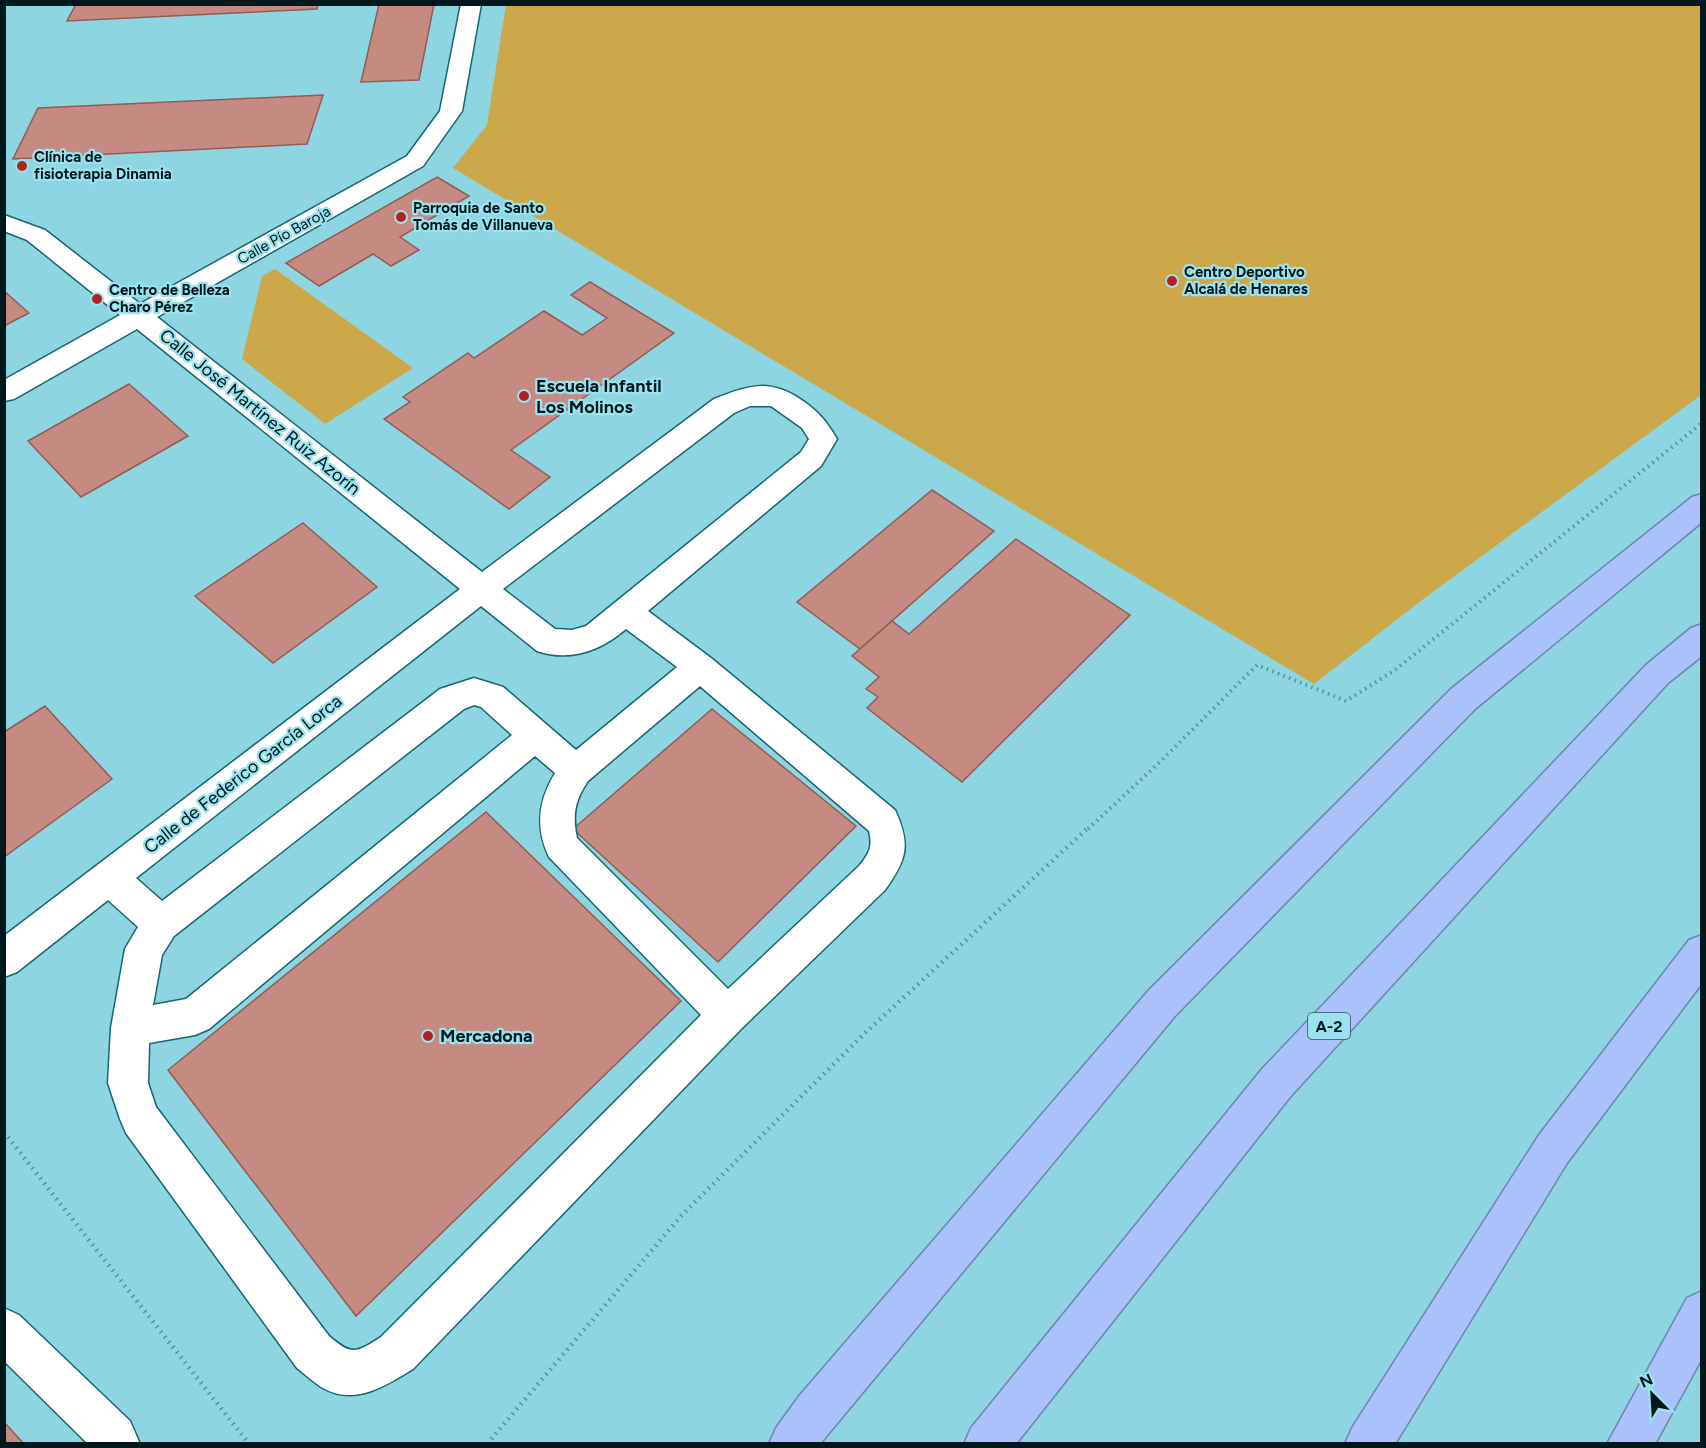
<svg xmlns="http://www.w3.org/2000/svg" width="1706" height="1448" font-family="Figtree,sans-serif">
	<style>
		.green { fill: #cca84a }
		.building { fill: #c58a82; stroke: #935c55; stroke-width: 1.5 }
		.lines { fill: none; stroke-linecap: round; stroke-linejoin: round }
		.minor-casing { stroke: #166670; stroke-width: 3 }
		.highway-casing { stroke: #6e86ad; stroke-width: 3 }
		.path-far1 { stroke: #5b919a; stroke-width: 4; stroke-dasharray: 1.5 4.5; stroke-linecap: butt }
		.path { stroke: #5b919a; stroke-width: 4.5; stroke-dasharray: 1.5 5; stroke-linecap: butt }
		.minor { fill: #fff; fill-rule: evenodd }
		.highway { fill: #aac1fc; fill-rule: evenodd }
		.poi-dot { fill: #b2221e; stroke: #9ae3ee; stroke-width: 2 }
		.labels { text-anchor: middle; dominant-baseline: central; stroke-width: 4.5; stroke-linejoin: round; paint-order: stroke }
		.far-poi-label { font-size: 15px; font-weight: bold; fill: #00171b; stroke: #9ae3ee; text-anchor: start }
		.far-street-label { font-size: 15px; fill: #00171b; stroke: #9ae3ee }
		.shield { fill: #9ae3ee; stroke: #2e545a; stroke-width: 1.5 }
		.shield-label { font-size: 16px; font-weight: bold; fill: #00171b }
		.poi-label { font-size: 18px; font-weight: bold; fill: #00171b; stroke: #9ae3ee; text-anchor: start }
		.street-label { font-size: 18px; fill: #00171b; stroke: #9ae3ee }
	</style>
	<rect width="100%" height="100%" fill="#8dd5e0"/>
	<g class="green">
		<path d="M506 4 1701 5V395L1422 600 1314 684 453 168 487 125Z"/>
		<path d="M275 269 413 368 325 424 242 359 262 276Z"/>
	</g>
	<g class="building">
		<path d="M76 4H318L317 9 67 21Z"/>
		<path d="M379 4H434L419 80 361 82Z"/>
		<path d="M323 95 307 144 13 159 38 108Z"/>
		<path d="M437 177 469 196 400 237 419 250 391 266 373 254 319 286 286 263Z"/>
		<path d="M590 282 674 333 511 450 550 477 509 509 384 419 410 402 403 397 468 353 474 358 544 311 582 335 607 318 571 295Z"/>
		<path d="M4 291 29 313 4 326Z"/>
		<path d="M129 384 188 436 81 497 28 441Z"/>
		<path d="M932 490 994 531 860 649 797 602Z"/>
		<path d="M303 523 377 587 273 663 195 596Z"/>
		<path d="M1016 539 1130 615 962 782 867 708 878 697 866 689 879 677 852 656 892 621 909 634Z"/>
		<path d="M45 706 112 779 4 857V732Z"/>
		<path d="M712 709 856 826 718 962 573 829Z"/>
		<path d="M486 812 681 1001 356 1316 168 1070Z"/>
		<path d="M4 1422 24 1444H4Z"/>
	</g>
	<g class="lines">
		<g class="minor-casing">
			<g id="minor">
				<path d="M461 4H481L462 111 423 166 157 317 482 572 714 399C750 385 770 378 803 401 820 413 826 421 837 439L821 466 648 611 711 658 895 810C911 845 907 859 885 890L742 1028 413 1369C385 1386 355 1406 323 1388 314 1383 305 1374 297 1368L126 1133 120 1119 108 1083 111 1028 125 949 138 927 108 900 17 972 4 977V936L460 589 137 329 14 399 4 401V380L120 315 27 240 4 231V215L45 230 140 304 407 156 440 111ZM750 406H771L802 428 809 439 801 452 586 626 572 630 555 629 503 589 734 413ZM481 606 537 651C570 662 600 651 626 629L677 667 576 750 503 687 474 678 440 689 162 901 136 878ZM700 686 869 831C873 847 869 854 859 866L728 989 577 838C572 815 575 800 588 781ZM474 705 481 707 512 735 186 999 153 1005 162 955 174 936 464 709ZM535 756 555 773C538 801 535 828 549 857L701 1015 381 1337C356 1353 352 1356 329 1336L156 1107 148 1083 149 1043 195 1035 209 1029Z"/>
				<path d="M4 1308 19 1315 130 1421 140 1444H88L4 1361Z"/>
			</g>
		</g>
		<g class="highway-casing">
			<g id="highway">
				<path d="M1702 494V522L1475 709 1175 1016 820 1444H769L776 1428 800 1395 1149 990 1451 689 1692 497Z"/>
				<path d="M1702 624V656L1668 683 1290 1097 1016 1444H964L971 1428 1262 1069 1646 665 1691 628Z"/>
				<path d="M1702 935V983L1567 1163 1395 1444H1345L1352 1428 1539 1135 1689 940Z"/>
				<path d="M1702 1291V1358L1655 1444H1607L1687 1298Z"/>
			</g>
		</g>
		<path class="path-far1" d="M1088 829 1161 761 1257 665 1346 701 1395 670 1702 423"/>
		<g class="path">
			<path d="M4 1132 249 1444"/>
			<path d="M487 1444 681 1216 864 1034 1089 827"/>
		</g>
		<use href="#minor" class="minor"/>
		<use href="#highway" class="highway"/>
	</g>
	<g class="poi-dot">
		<circle cx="22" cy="166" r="6"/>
		<circle cx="401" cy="217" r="6"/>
		<circle cx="1172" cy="281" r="6"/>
		<circle cx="97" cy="299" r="6"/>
		<circle cx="524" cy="396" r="6"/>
		<circle cx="428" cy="1036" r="6"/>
	</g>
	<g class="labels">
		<g class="far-poi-label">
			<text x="34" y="157">Clínica de<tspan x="34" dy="17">fisioterapia Dinamia</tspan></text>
			<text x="413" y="208">Parroquia de Santo<tspan x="413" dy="17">Tomás de Villanueva</tspan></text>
			<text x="1184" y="272">Centro Deportivo<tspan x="1184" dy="17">Alcalá de Henares</tspan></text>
			<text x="109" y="290">Centro de Belleza<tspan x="109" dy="17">Charo Pérez</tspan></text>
		</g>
		<g class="far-street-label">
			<text transform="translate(284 235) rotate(-29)">Calle Pío Baroja</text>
		</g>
		<rect class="shield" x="1308" y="1013" width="42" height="26" rx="4.5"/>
		<g class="shield-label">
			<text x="1329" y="1026">A-2</text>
		</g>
		<g class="poi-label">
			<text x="536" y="386">Escuela Infantil<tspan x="536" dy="21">Los Molinos</tspan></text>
			<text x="440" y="1036">Mercadona</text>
		</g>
		<g class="street-label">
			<text transform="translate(260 412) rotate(39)">Calle José Martínez Ruiz Azorín</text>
			<text transform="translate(243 774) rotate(-38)">Calle de Federico García Lorca</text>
		</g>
	</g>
	<rect width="1706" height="1448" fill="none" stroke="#00171b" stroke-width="12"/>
	<g transform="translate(1652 1394) rotate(336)" stroke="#9ae3ee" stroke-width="4.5" paint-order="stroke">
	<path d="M0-4.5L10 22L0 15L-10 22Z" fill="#00171b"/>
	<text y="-9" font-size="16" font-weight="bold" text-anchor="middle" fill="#00171b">N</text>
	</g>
</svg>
